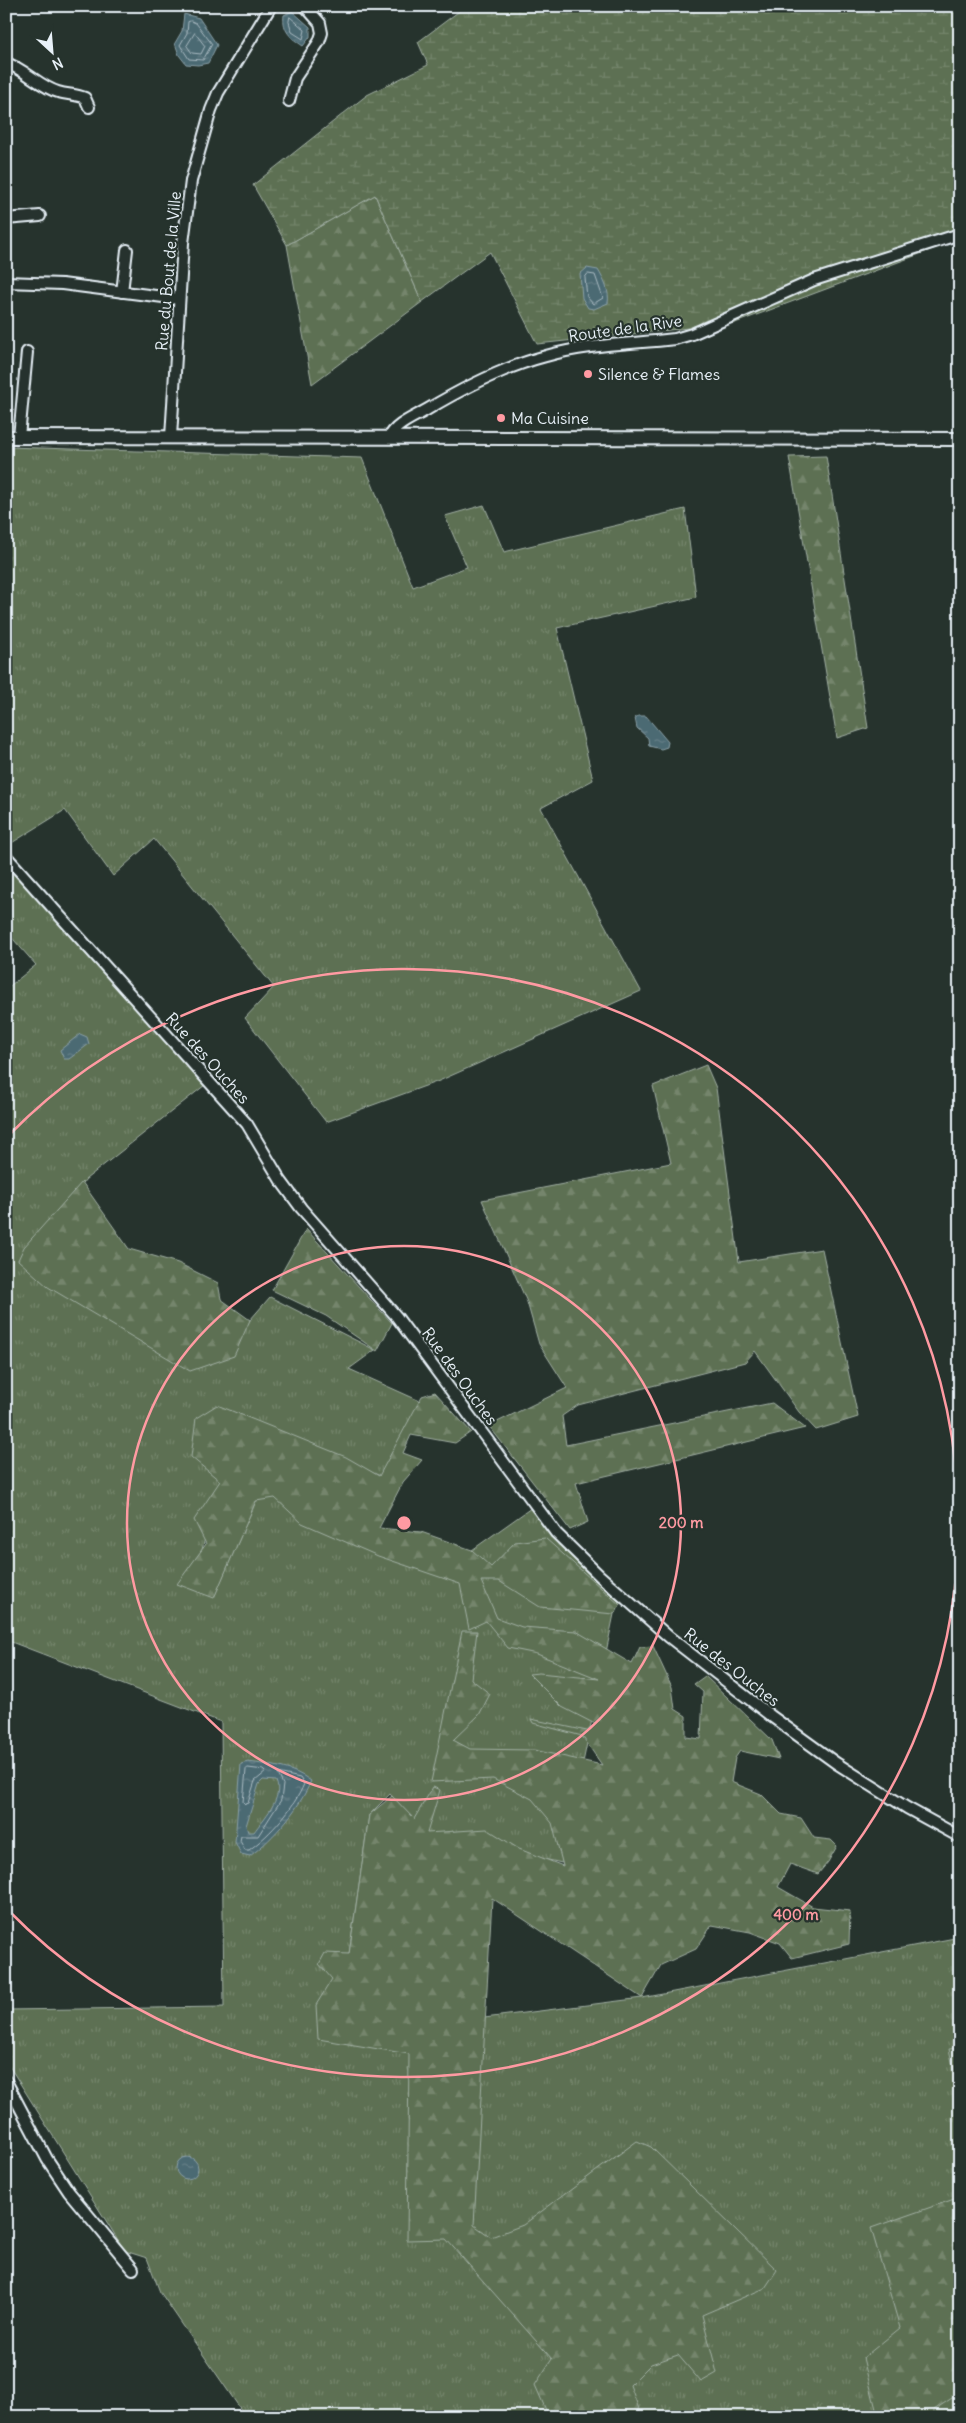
<svg xmlns="http://www.w3.org/2000/svg" width="966" height="2423" font-family="Delius,sans-serif">
	<style>
		.grass { fill: url(#grass-tufts); stroke: #a2b0a5 }
		.forest { fill: url(#forest-firs); stroke: #a2b0a5 }
		.wetland { fill: url(#wetland-marsh); stroke: #a2b0a5 }
		.water { fill: url(#water-ripples); stroke: #8aa0a8; fill-rule: evenodd }
		.lines { fill: none; stroke-linecap: round; stroke-linejoin: round }
		.shore { stroke: #aabbc3; stroke-width: 1 }
		.minor-casing { stroke: #e8f1f8; stroke-width: 14 }
		.major-casing { stroke: #e8f1f8; stroke-width: 16 }
		.minor { stroke: #26332d; stroke-width: 10 }
		.major { stroke: #26332d; stroke-width: 12 }
		.ring { fill: none; stroke: #ff9aa2; stroke-width: 2.5 }
		.poi-dot { fill: #ff9aa2; stroke: #26332d; stroke-width: 2 }
		.labels { text-anchor: middle; dominant-baseline: central; stroke-width: 4.5; stroke-linejoin: round; paint-order: stroke }
		.street-label { font-size: 16px; fill: #e8f1f8; stroke: #26332d }
		.poi-label { font-size: 16px; fill: #e8f1f8; stroke: #26332d; text-anchor: start }
		.centre { fill: #ff9aa2; stroke: #26332d; stroke-width: 2.5 }
		.ring-label { font-size: 15px; text-anchor: middle; font-weight: bold; fill: #ff9aa2; stroke: #26332d; stroke-width: 4.5; stroke-linejoin: round; paint-order: stroke }
	</style>
	<defs>
		<pattern id="grass-tufts" width="24" height="20" patternUnits="userSpaceOnUse" patternTransform="scale(1.25)"><rect width="24" height="20" fill="#5d7052"/><path d="M3 7l-1-3M5 7V3M7 7l1-3M15 17l-1-3M17 17v-4M19 17l1-3" fill="none" stroke="#74856c"/></pattern>
		<pattern id="forest-firs" width="22" height="20" patternUnits="userSpaceOnUse" patternTransform="scale(1.25)"><rect width="22" height="20" fill="#5d7052"/><path d="M5 1l3.5 6h-7zM16 11l3.5 6h-7z" fill="#74856c"/></pattern>
		<pattern id="wetland-marsh" width="20" height="14" patternUnits="userSpaceOnUse" patternTransform="scale(1.25)"><rect width="20" height="14" fill="#5d7052"/><path d="M1 5h8M5 5V1M11 12h8M15 12V8" fill="none" stroke="#74856c"/></pattern>
		<pattern id="water-ripples" width="26" height="14" patternUnits="userSpaceOnUse" patternTransform="scale(1.25)"><rect width="26" height="14" fill="#4c6a73"/><path d="M2 4q2-2 4 0t4 0M15 11q2-2 4 0t4 0" fill="none" stroke="#668088"/></pattern>
	</defs>
	<rect width="100%" height="100%" fill="#26332d"/>
	<filter id="ink" filterUnits="userSpaceOnUse"><feTurbulence type="fractalNoise" baseFrequency=".02" numOctaves="2"/><feDisplacementMap in="SourceGraphic" scale="10" xChannelSelector="R" yChannelSelector="G"/><feConvolveMatrix kernelMatrix="1 2 1 2 8 2 1 2 1" color-interpolation-filters="sRGB"/></filter>
	<g filter="url(#ink)">
		<g class="grass">
			<path d="M7 447 362 458 413 587 467 567 445 516 484 505 504 552 685 509 696 597 557 628 593 780 541 808 641 991 439 1081 326 1122 245 1018 274 987 154 839 113 876 65 810 10 844 6 840Z"/>
			<path d="M6 864 205 1085 86 1179 18 1260 231 1354 250 1320 270 1297 375 1350 349 1369 420 1401 383 1477 214 1406 220 1481 193 1584 215 1595 256 1501 273 1496 457 1583 472 1550 531 1508 557 1539 621 1602 614 1614 562 1863 426 1833 390 1794 369 1815 349 1954 319 2039 642 1998 960 1937V2417H246L160 2292 147 2258 125 2251 6 2061V2010L224 2007 221 1722 6 1640V989L36 965 6 931Z"/>
		</g>
		<g class="forest">
			<path d="M375 195 422 302 312 384 287 245Z"/>
			<path d="M826 456 868 728 837 738 789 457Z"/>
			<path d="M706 1065 716 1088 739 1262 822 1249 858 1417 816 1430 799 1412 755 1351 745 1362 578 1405 562 1416 566 1445 772 1403 805 1428 576 1483 588 1522 570 1530 489 1426 567 1388 539 1344 527 1302 482 1200 671 1163 653 1086Z"/>
			<path d="M82 1182 129 1249 178 1263 218 1283 221 1299 250 1320 234 1356 190 1371 48 1287 18 1260 24 1247Z"/>
			<path d="M306 1229 392 1323 377 1351 326 1316 272 1290Z"/>
			<path d="M435 1392 471 1432 455 1443 411 1435 403 1453 422 1460 403 1482 379 1528 421 1532 472 1550 491 1567 515 1542 545 1538 620 1605 614 1614 540 1607 499 1581H481L497 1618 522 1627 576 1631 632 1664 640 1647 653 1646 672 1687 675 1709 686 1716V1737L701 1739 703 1692 694 1684 705 1676 772 1740 779 1759 740 1751 735 1758 731 1782 761 1794 781 1814 801 1818 814 1838 831 1840 837 1846 828 1862 818 1874 790 1864 778 1887 813 1907 850 1911 849 1944 792 1958 780 1943 750 1932 712 1925 696 1949 661 1965 642 1998 492 1898 474 2225 491 2237 523 2225 637 2141 651 2147 777 2270 765 2288 702 2315 717 2373 701 2382 678 2355 651 2364 630 2385 642 2417H549L535 2385 552 2359 446 2239 407 2240 409 2054 318 2039 316 2005 332 1979 319 1964 325 1953 349 1954 369 1815 392 1796 414 1819 433 1787 440 1790 427 1833 487 1829 519 1849 563 1866 552 1823 532 1799 493 1779 431 1782 462 1631H477L471 1679 490 1694 479 1715 453 1740 470 1749 534 1750 602 1765 582 1736 533 1723 531 1719 587 1731 595 1724 562 1707 529 1674 539 1673 599 1679 537 1654 508 1648 486 1621 469 1629 460 1584 378 1556 302 1523 275 1498 256 1501 214 1598 177 1584 206 1544 194 1520 220 1481 191 1457 196 1418 217 1405 346 1457 379 1476 422 1396Z"/>
			<path d="M960 2048V2096L949 2049Z"/>
			<path d="M960 2197V2397L952 2398 934 2410V2417H878L863 2358 900 2328 871 2228Z"/>
		</g>
		<path class="wetland" d="M466 6H960V239L735 323 537 344 490 252 422 302 375 195 287 245 253 185 367 95 428 65 418 42Z"/>
		<g class="water">
			<path d="M292 11 310 27V37L303 46C291 38 282 31 284 15Z"/>
			<path d="M184 14 199 18 217 45 208 63 198 65 186 64 179 55 175 43 182 31Z"/>
			<path d="M587 268 598 270C604 280 610 292 608 303L594 309 588 308 582 298 580 274Z"/>
			<path d="M638 716H646L668 742 667 747 661 749 649 746 648 738 637 728 635 718Z"/>
			<path d="M80 1034 87 1037 89 1044 69 1059H64L60 1050Z"/>
			<path d="M248 1762C270 1765 293 1767 311 1781 299 1809 275 1837 250 1856L241 1854 235 1842 241 1764ZM263 1780 276 1781C284 1798 263 1819 254 1832H248L246 1826 259 1784Z"/>
			<circle cx="187" cy="2168" r="11"/>
		</g>
		<g class="lines">
			<g class="shore">
				<path d="M290 17 305 30 303 39 292 32 289 22Z"/>
				<path d="M191 21 196 23 212 44 203 60 189 59 180 45 187 33 188 22Z"/>
				<path d="M195 33 205 46 201 54 192 53 187 46Z"/>
				<path d="M588 274 595 275 603 298 593 304 587 297 585 278Z"/>
				<path d="M248 1768 264 1770 266 1772 255 1781 248 1803 245 1804 243 1802 246 1770Z"/>
				<path d="M278 1773 300 1778 304 1784C294 1808 270 1835 249 1850H245L240 1841 241 1836H258L281 1800 283 1785Z"/>
			</g>
			<g class="minor-casing">
				<g id="minor">
					<path d="M6 63C25 69 40 87 58 92 68 95 76 94 85 98L89 107"/>
					<path d="M289 101 295 78 319 42 322 33 320 23 305 6"/>
					<path d="M6 219 40 216"/>
					<path d="M6 282 62 284 179 299"/>
					<path d="M122 292 127 250"/>
					<path d="M19 437 27 352"/>
					<path d="M171 437 183 243 191 181 211 110 218 93 271 6"/>
					<path d="M389 438C395 424 415 417 428 409 465 387 504 367 546 356 587 344 633 344 675 339L692 334 814 280 960 234"/>
					<path d="M6 856 247 1124 281 1181 301 1208 396 1316 556 1533 600 1576 669 1637 771 1716 836 1763 907 1808 960 1837"/>
					<path d="M6 2081 47 2159 69 2192 133 2269"/>
				</g>
			</g>
			<g class="major-casing">
				<path id="major" d="M6 437 960 439"/>
			</g>
			<use href="#minor" class="minor"/>
			<use href="#major" class="major"/>
		</g>
	</g>
	<g class="ring">
		<circle cx="404" cy="1523" r="277"/>
		<path d="M9 1135A554 554 0 1 1 9 1911"/>
	</g>
	<g class="poi-dot">
		<circle cx="588" cy="374" r="5"/>
		<circle cx="501" cy="418" r="5"/>
	</g>
	<g class="labels">
		<g class="street-label">
			<text transform="translate(168 271) rotate(-85)">Rue du Bout de la Ville</text>
			<text transform="translate(625 328) rotate(-8)">Route de la Rive</text>
			<text transform="translate(208 1058) rotate(48)">Rue des Ouches</text>
			<text transform="translate(460 1376) rotate(54)">Rue des Ouches</text>
			<text transform="translate(732 1667) rotate(38)">Rue des Ouches</text>
		</g>
		<g class="poi-label">
			<text x="598" y="374">Silence &amp; Flames</text>
			<text x="511" y="418">Ma Cuisine</text>
		</g>
	</g>
	<circle cx="404" cy="1523" r="8" class="centre"/>
	<g class="ring-label">
		<text x="681" y="1528">200 m</text>
		<text x="796" y="1920">400 m</text>
	</g>
	<rect width="966" height="2423" fill="none" stroke="#26332d" stroke-width="25"/>
	<rect x="12" y="12" width="941" height="2398" fill="none" stroke="#e8f1f8" stroke-width="2" filter="url(#ink)"/>
	<g transform="translate(52 52) rotate(154)" stroke="#26332d" stroke-width="4" paint-order="stroke">
	<path d="M0-4L9 19L0 12L-9 19Z" fill="#e8f1f8"/>
	<text y="-8" font-size="14" font-weight="bold" text-anchor="middle" fill="#e8f1f8">N</text>
	</g>
</svg>
